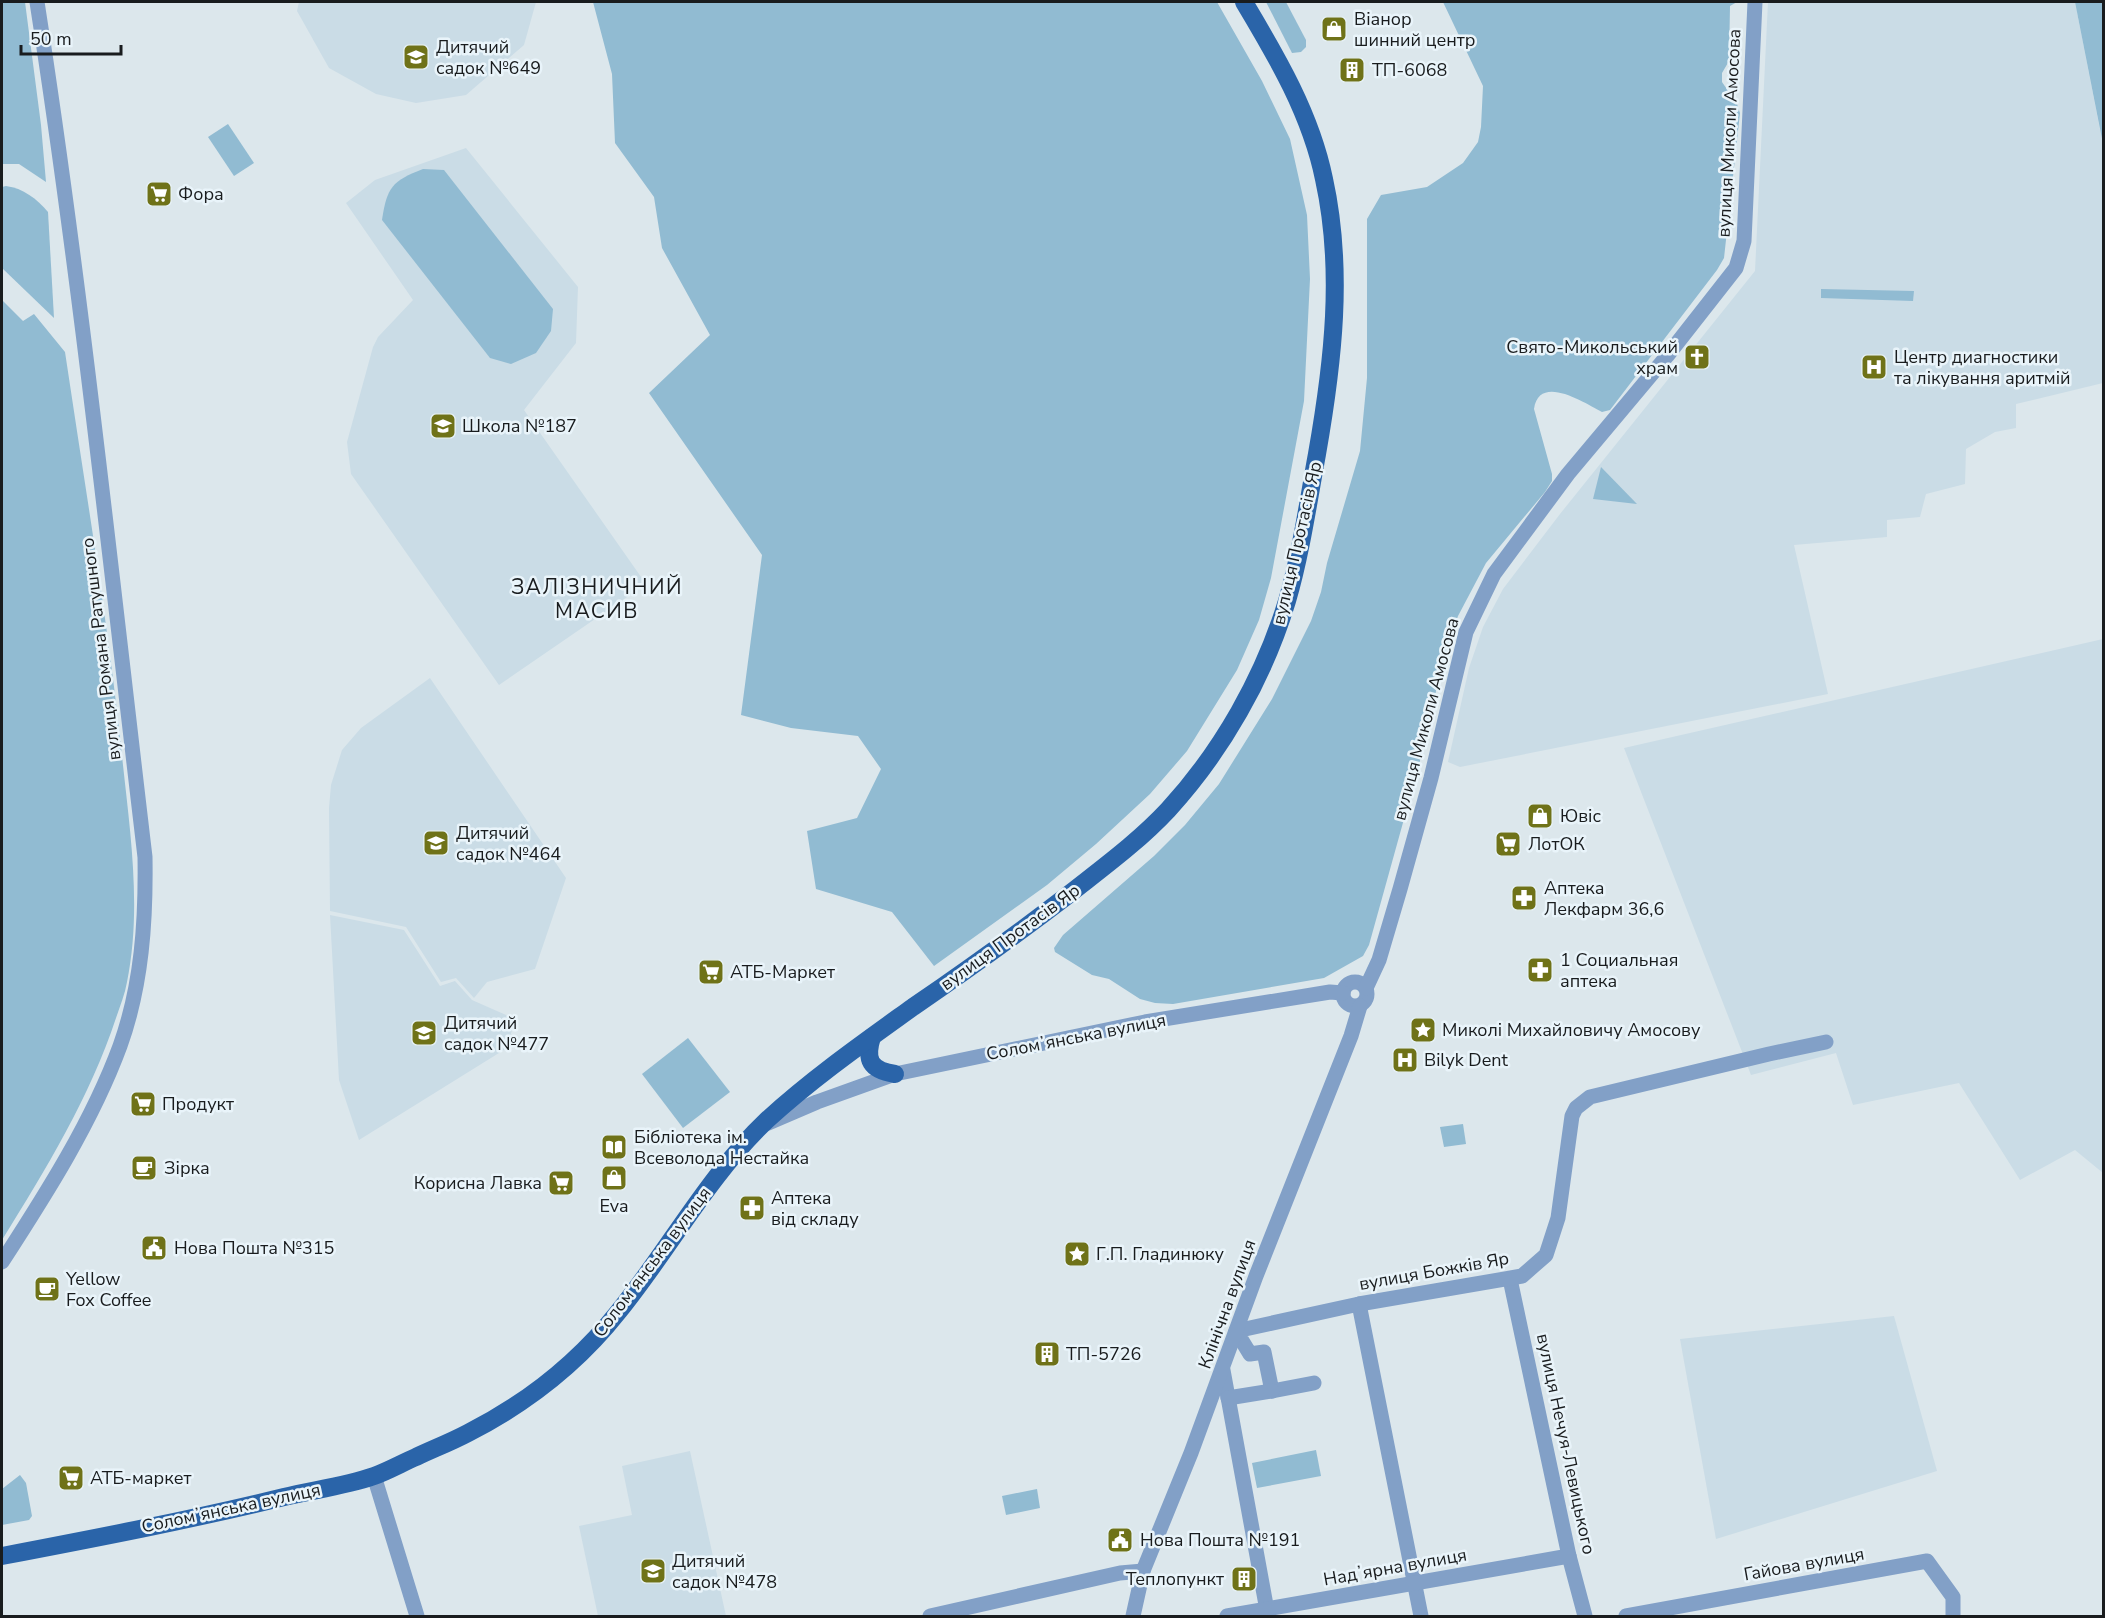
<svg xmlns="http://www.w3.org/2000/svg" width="2105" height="1618" font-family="'Nunito Sans',sans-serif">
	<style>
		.built { fill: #cadce6 }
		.green { fill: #91bbd2 }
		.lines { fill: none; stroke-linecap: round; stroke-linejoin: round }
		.minor { stroke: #82a0c7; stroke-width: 15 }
		.major { stroke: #2a64a9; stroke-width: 18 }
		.labels { text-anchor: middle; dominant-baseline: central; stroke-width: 5; stroke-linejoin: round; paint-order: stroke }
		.poi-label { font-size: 18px; fill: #191c1e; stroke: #e9f4fa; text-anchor: start }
		.street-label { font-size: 18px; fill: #191c1e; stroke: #e9f4fa }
		.quarter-label { font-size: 21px; letter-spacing: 1.5px; fill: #191c1e; stroke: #e9f4fa }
	</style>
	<rect width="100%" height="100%" fill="#dce7ec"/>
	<g class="built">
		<path d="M299 2H536L524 45 466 95 416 103 376 94 329 68 297 11Z"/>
		<path d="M1768 2H2075L2103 145V383L2016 404V428L1995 432 1966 449 1965 484 1926 494 1920 517 1887 520V537L1794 545 1828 694 1460 767 1448 762 1469 668 1483 627 1503 589 1560 514 1755 271Z"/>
		<path d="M466 148 578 287 576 343 524 410 646 584 499 685 351 474 347 442 373 347 378 337 413 300 346 203 375 180Z"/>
		<path d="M2103 639V1173L2075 1150 2020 1180 1959 1083 1853 1105 1836 1053 1751 1075 1624 748Z"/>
		<path d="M430 678 566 878 535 969 487 982 474 998 456 978 441 982 406 927 330 911 329 808 331 785 342 750 361 728Z"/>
		<path d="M330 915 404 930 440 986 455 981 472 1000 515 1019 507 1048 359 1140 339 1080Z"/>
		<path d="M1894 1316 1937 1471 1716 1539 1680 1339Z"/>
		<path d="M690 1451 726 1616H598L579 1526 632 1515 622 1466Z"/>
	</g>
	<g class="green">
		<path d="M2 2H25L41 125 46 182 19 164H2Z"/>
		<path d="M593 2H1217L1262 81 1290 139 1307 215 1310 279 1304 401 1271 578 1259 620 1237 670 1187 751 1150 794 1096 844 1047 885 934 966 892 912 816 889 807 831 857 818 881 769 858 736 791 728 741 715 762 555 649 393 710 335 662 248 654 197 615 143 612 74Z"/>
		<path d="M1266 2H1286L1306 40V47L1301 52 1292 53Z"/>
		<path d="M1443 2H1737L1730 6 1729 61 1722 73V82L1737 104 1740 113 1724 258 1717 270 1610 410 1602 412C1585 403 1539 373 1534 409L1552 474V481L1545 492 1486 563 1458 616 1445 652 1419 765 1369 945 1363 956 1324 978 1173 1004 1155 1003 1140 999 1109 979 1092 975 1055 952 1054 948 1063 935 1154 856 1185 825 1219 784 1272 699 1311 621 1321 592 1327 563 1360 451 1367 378V219L1381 195 1427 187 1463 163 1478 142 1481 127 1483 86Z"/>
		<path d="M2075 2H2103V144Z"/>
		<path d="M228 124 254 163 234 176 208 137Z"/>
		<path d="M423 169 444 170 553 309 551 331 536 353 511 364 490 358 382 220C387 187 392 181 423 169Z"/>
		<path d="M6 186C23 188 37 199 48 212L54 318 2 268V187Z"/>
		<path d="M1821 289 1914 291 1913 301 1821 298Z"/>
		<path d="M2 300 23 321 34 314 65 352C85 487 108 621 122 756 130 831 142 908 127 982 125 994 120 1006 116 1018 90 1097 46 1169 2 1240Z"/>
		<path d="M1601 467 1637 504 1593 499Z"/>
		<path d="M688 1038 730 1092 683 1128 642 1074Z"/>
		<path d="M1463 1124 1466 1144 1444 1147 1440 1127Z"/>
		<path d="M1316 1450 1321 1476 1257 1488 1252 1463Z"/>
		<path d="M20 1475 26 1483 32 1516 29 1520 2 1525V1489Z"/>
		<path d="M1037 1489 1040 1508 1006 1515 1002 1496Z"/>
	</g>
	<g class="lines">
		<g class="minor">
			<circle cx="1355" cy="994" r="12"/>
			<path d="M1366 988 1379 960 1400 889 1431 778 1466 632 1494 574 1568 474 1667 356 1736 268 1744 241 1755 2"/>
			<path d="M768 1123 817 1102 895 1074 1145 1022 1330 992 1343 993"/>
			<path d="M2 1262C46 1194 92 1122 120 1046 142 985 146 920 145 857 111 571 81 285 37 2"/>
			<path d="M1510 1279 1569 1556 1585 1616"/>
			<path d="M1359 1304 1421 1616"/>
			<path d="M1223 1370 1268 1616"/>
			<path d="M1314 1383 1272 1391 1264 1352 1250 1354 1236 1331 1359 1304 1522 1276 1546 1255 1558 1218 1572 1116 1576 1108 1590 1097 1769 1054 1826 1042"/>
			<path d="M1228 1398 1272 1391"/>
			<path d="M374 1476 417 1616"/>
			<path d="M930 1616 1120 1573 1143 1571"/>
			<path d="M1133 1616 1143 1571 1191 1453 1256 1276 1351 1036 1360 1006"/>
			<path d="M1227 1616 1569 1556"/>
			<path d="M1626 1616 1927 1561 1953 1597V1616"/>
		</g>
		<g class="major">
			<path d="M872 1037C865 1060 870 1070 895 1074"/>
			<path d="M2 1556C96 1538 190 1520 284 1497 313 1490 345 1486 374 1476 388 1471 402 1463 416 1457 433 1449 451 1442 468 1433 527 1403 578 1363 619 1311 670 1248 708 1176 767 1120 813 1078 863 1043 913 1007 967 970 1020 932 1072 892 1105 866 1139 841 1168 810 1222 751 1264 677 1287 601 1301 553 1308 503 1317 454 1333 363 1344 270 1324 179 1311 115 1277 57 1244 2"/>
		</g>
	</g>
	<defs>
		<g id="shop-square" transform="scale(1.35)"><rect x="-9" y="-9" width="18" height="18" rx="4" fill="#6f7218" stroke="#e9f4fa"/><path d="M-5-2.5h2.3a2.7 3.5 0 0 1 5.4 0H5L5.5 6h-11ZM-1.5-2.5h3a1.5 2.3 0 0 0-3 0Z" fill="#fff"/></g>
		<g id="school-square" transform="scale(1.35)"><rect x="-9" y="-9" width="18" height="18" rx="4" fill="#6f7218" stroke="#e9f4fa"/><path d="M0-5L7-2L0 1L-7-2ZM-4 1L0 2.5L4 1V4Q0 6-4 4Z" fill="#fff"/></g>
		<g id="building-square" transform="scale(1.35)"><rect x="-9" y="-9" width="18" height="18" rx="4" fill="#6f7218" stroke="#e9f4fa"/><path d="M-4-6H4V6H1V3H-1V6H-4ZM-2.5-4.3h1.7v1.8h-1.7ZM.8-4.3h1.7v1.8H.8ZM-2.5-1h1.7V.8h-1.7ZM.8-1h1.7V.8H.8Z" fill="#fff"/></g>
		<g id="supermarket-square" transform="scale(1.35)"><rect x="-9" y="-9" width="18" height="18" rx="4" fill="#6f7218" stroke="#e9f4fa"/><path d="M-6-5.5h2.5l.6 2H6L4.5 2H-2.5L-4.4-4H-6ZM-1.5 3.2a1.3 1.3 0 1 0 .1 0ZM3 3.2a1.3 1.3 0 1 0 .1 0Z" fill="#fff"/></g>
		<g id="church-square" transform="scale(1.35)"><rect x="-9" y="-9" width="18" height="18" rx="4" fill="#6f7218" stroke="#e9f4fa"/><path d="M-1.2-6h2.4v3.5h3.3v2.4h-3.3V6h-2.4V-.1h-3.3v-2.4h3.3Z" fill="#fff"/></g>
		<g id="hospital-square" transform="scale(1.35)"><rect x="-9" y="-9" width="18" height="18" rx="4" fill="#6f7218" stroke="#e9f4fa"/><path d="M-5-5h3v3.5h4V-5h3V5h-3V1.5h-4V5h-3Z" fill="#fff"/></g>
		<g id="pharmacy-square" transform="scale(1.35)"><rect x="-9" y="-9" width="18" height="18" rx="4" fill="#6f7218" stroke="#e9f4fa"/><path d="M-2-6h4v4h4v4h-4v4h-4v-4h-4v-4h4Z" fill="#fff"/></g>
		<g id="sight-square" transform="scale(1.35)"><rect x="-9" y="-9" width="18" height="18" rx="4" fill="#6f7218" stroke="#e9f4fa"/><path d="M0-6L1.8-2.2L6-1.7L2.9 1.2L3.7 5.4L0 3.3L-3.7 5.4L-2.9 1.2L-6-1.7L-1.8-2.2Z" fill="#fff"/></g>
		<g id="library-square" transform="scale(1.35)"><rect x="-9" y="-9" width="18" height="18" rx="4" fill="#6f7218" stroke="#e9f4fa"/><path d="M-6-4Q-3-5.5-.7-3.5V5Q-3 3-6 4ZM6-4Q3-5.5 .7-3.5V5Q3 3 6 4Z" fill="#fff"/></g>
		<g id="cafe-square" transform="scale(1.35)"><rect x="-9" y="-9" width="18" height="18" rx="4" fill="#6f7218" stroke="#e9f4fa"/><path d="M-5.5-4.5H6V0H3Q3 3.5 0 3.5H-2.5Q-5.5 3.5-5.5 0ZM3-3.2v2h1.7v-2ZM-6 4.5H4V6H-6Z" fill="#fff"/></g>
		<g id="civic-square" transform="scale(1.35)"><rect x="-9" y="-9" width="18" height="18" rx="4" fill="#6f7218" stroke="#e9f4fa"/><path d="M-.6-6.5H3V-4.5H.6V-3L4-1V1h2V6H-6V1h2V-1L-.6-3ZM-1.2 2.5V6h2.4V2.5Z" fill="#fff"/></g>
	</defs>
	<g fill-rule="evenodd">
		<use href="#shop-square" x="1334" y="29"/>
		<use href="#school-square" x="416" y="57"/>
		<use href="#building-square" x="1352" y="70"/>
		<use href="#supermarket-square" x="159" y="194"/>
		<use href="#church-square" x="1697" y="357"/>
		<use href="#hospital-square" x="1874" y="367"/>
		<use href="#school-square" x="443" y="426"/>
		<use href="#shop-square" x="1540" y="816"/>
		<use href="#school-square" x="436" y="843"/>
		<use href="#supermarket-square" x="1508" y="844"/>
		<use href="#pharmacy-square" x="1524" y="898"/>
		<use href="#pharmacy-square" x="1540" y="970"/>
		<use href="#supermarket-square" x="711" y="972"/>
		<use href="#sight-square" x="1423" y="1030"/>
		<use href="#school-square" x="424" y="1033"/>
		<use href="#hospital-square" x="1405" y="1060"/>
		<use href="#supermarket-square" x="143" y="1104"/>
		<use href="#library-square" x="614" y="1147"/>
		<use href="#cafe-square" x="144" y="1168"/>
		<use href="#shop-square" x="614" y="1178"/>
		<use href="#supermarket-square" x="561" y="1183"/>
		<use href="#pharmacy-square" x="752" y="1208"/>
		<use href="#civic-square" x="154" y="1248"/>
		<use href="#sight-square" x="1077" y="1254"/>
		<use href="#cafe-square" x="47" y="1289"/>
		<use href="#building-square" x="1047" y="1354"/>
		<use href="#supermarket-square" x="71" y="1478"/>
		<use href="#civic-square" x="1120" y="1540"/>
		<use href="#school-square" x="653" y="1571"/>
		<use href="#building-square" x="1244" y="1579"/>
	</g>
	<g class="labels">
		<g class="poi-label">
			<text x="1354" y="19">Віанор<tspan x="1354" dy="21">шинний центр</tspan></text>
			<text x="436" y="47">Дитячий<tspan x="436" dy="21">садок №649</tspan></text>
			<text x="1372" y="70">ТП-6068</text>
			<text x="178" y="194">Фора</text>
			<text x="1678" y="347" text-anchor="end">Свято-Микольський<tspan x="1678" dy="21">храм</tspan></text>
			<text x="1894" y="357">Центр диагностики<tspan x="1894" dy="21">та лікування аритмій</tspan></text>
			<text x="462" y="426">Школа №187</text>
			<text x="1560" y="816">Ювіс</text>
			<text x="456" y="833">Дитячий<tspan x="456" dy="21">садок №464</tspan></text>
			<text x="1528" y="844">ЛотОК</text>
			<text x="1544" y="888">Аптека<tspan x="1544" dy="21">Лекфарм 36,6</tspan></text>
			<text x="1560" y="960">1 Социальная<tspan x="1560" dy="21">аптека</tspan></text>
			<text x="730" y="972">АТБ-Маркет</text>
			<text x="444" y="1023">Дитячий<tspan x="444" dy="21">садок №477</tspan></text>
			<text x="1442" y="1030">Миколі Михайловичу Амосову</text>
			<text x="1424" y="1060">Bilyk Dent</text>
			<text x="162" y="1104">Продукт</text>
			<text x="634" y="1137">Бібліотека ім.<tspan x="634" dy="21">Всеволода Нестайка</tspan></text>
			<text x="164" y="1168">Зірка</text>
			<text x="542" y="1183" text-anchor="end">Корисна Лавка</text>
			<text x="771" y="1198">Аптека<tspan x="771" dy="21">від складу</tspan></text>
			<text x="614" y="1206" text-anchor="middle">Eva</text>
			<text x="174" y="1248">Нова Пошта №315</text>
			<text x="1096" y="1254">Г.П. Гладинюку</text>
			<text x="66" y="1279">Yellow<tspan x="66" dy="21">Fox Coffee</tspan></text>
			<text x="1066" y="1354">ТП-5726</text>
			<text x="90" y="1478">АТБ-маркет</text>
			<text x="1140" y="1540">Нова Пошта №191</text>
			<text x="672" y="1561">Дитячий<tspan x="672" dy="21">садок №478</tspan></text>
			<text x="1224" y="1579" text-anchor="end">Теплопункт</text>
		</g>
		<g class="street-label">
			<text transform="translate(1729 133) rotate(-87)">вулиця Миколи Амосова</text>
			<text transform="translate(1297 543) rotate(-77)">вулиця Протасів Яр</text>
			<text transform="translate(101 649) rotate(-97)">вулиця Романа Ратушного</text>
			<text transform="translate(1426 719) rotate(-75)">вулиця Миколи Амосова</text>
			<text transform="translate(1010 937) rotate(-36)">вулиця Протасів Яр</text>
			<text transform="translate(1076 1037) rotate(-11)">Соломʼянська вулиця</text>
			<text transform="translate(652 1262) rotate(-53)">Соломʼянська вулиця</text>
			<text transform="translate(1434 1271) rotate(-10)">вулиця Божків Яр</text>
			<text transform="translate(1227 1304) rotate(-70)">Клінічна вулиця</text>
			<text transform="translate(1566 1444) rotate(78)">вулиця Нечуя-Левицького</text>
			<text transform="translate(231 1508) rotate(-12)">Соломʼянська вулиця</text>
			<text transform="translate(1804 1564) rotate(-10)">Гайова вулиця</text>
			<text transform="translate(1395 1567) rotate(-10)">Надʼярна вулиця</text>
		</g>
		<g class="quarter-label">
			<text x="597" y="587">ЗАЛІЗНИЧНИЙ<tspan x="597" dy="24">МАСИВ</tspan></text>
		</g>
	</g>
	<rect width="2105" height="1618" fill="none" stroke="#191c1e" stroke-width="6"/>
	<path d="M21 45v9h100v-9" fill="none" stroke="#191c1e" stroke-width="3"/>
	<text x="30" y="45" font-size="18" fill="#191c1e" stroke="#e9f4fa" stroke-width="4.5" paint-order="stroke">50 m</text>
</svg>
